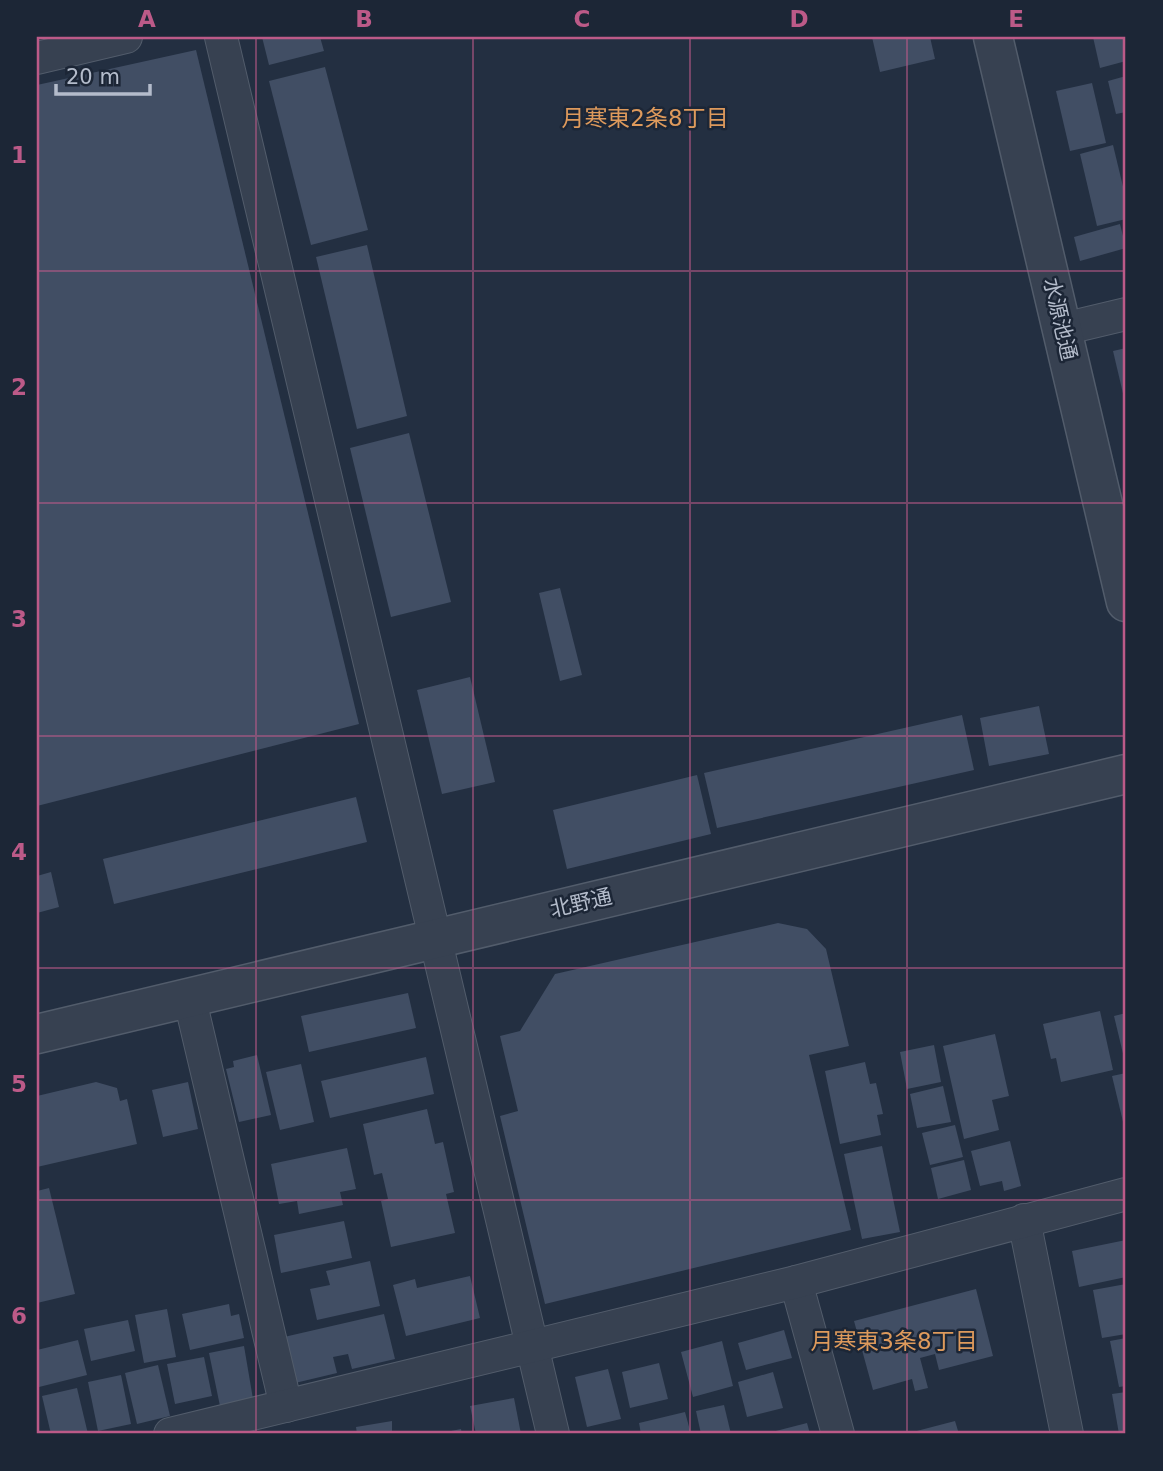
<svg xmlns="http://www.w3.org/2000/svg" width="1163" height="1471" font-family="'DejaVu Sans','Noto Sans JP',sans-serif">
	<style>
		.building { fill: #414e64 }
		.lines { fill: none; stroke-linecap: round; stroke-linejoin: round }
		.minor-casing { stroke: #525c6b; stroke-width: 34 }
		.tertiary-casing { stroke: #525c6b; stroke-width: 41 }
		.minor { stroke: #374151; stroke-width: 32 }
		.tertiary { stroke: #374151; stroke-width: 38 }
		.grid { fill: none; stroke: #bc5a88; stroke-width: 2; stroke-opacity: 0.55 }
		.labels { text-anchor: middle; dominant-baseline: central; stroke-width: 5; stroke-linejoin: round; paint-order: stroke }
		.street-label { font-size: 21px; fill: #b4bccb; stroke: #1c2636 }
		.neighbourhood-label { font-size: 23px; fill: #de9a5c; stroke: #1c2636 }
		.neatline { fill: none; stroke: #bc5a88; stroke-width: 2.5 }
		.grid-label { font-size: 23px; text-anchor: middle; font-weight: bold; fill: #bc5a88 }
	</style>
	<rect width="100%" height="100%" fill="#232f41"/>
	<g class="building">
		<path d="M262 37H320L324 51 269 65Z"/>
		<path d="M872 37H930L935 59 880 72Z"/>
		<path d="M1093 37H1125L1126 61 1100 68Z"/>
		<path d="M196 50 359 724 37 806V85Z"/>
		<path d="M325 67 368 230 311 245 269 81Z"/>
		<path d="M1126 76V112L1116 114 1108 81Z"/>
		<path d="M1092 83 1106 143 1070 151 1056 91Z"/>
		<path d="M1113 145 1126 199V219L1097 226 1080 154Z"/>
		<path d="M1120 224 1126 248 1080 261 1074 237Z"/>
		<path d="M367 245 407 416 357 429 316 257Z"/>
		<path d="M1126 348V402H1125L1113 351Z"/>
		<path d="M409 433 451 602 391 617 350 448Z"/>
		<path d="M560 588 582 675 560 681 539 593Z"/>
		<path d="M470 677 495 782 442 794 417 690Z"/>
		<path d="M1039 706 1049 754 989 766 980 718Z"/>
		<path d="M962 715 974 770 717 828 704 773Z"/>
		<path d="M697 775 711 834 567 869 553 810Z"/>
		<path d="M356 797 367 842 114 904 103 859Z"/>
		<path d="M51 872 59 907 37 913V876Z"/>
		<path d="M778 923 807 929 826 949 849 1046 809 1055 851 1230 545 1304 500 1116 518 1111 500 1036 520 1031 555 974Z"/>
		<path d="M408 993 416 1028 309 1052 301 1016Z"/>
		<path d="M1100 1011 1113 1070 1061 1082 1056 1058 1051 1059 1043 1024Z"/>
		<path d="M1126 1013V1062H1125L1114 1016Z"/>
		<path d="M995 1034 1009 1096 992 1100 999 1130 964 1139 943 1046Z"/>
		<path d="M934 1045 941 1082 907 1089 900 1052Z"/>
		<path d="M257 1055 271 1115 239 1122 226 1069 234 1067 233 1061Z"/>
		<path d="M426 1057 434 1094 330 1118 321 1081Z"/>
		<path d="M865 1062 870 1084 876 1083 883 1114 877 1115 881 1135 840 1144 825 1071Z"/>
		<path d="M301 1064 314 1122 280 1130 266 1072Z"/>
		<path d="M1126 1073V1130H1125L1112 1076Z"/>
		<path d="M96 1082 117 1088 120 1101 127 1099 137 1144 37 1167V1096Z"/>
		<path d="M188 1082 198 1129 163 1137 152 1090Z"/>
		<path d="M943 1086 951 1122 917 1128 910 1094Z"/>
		<path d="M427 1109 435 1144 443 1142 454 1192 446 1194 455 1233 391 1247 381 1201 388 1199 382 1173 374 1175 363 1124Z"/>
		<path d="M955 1125 963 1157 930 1165 922 1133Z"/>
		<path d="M1010 1141 1021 1186 1004 1191 1002 1181 980 1186 971 1151Z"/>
		<path d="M882 1146 900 1232 862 1239 844 1154Z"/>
		<path d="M347 1148 356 1189 340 1192 343 1205 299 1214 297 1201 279 1204 271 1164Z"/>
		<path d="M964 1160 971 1190 938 1199 931 1168Z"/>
		<path d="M49 1188 75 1294 37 1303V1191Z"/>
		<path d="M344 1221 352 1258 281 1273 274 1235Z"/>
		<path d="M1126 1240V1277L1079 1287 1072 1251Z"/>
		<path d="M370 1261 380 1306 317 1320 310 1289 330 1285 326 1271Z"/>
		<path d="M470 1276 480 1318 406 1336 393 1285 415 1279 417 1288Z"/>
		<path d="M1126 1284V1334L1102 1338 1093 1290Z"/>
		<path d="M976 1289 993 1356 939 1370 935 1354 920 1358 928 1388 915 1391 912 1379 873 1390 854 1321Z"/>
		<path d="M229 1304 231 1316 239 1314 244 1338 190 1350 182 1314Z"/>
		<path d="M167 1309 176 1357 144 1363 135 1315Z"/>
		<path d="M384 1314 395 1359 352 1369 348 1354 333 1357 337 1373 295 1383 284 1337Z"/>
		<path d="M128 1320 135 1351 91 1361 84 1329Z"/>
		<path d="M784 1330 792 1358 746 1370 738 1343Z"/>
		<path d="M1126 1338V1386L1119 1387 1110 1341Z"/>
		<path d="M78 1340 87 1375 39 1387 37 1350Z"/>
		<path d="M722 1341 733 1386 693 1397 681 1352Z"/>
		<path d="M244 1346 253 1399 220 1406 209 1353Z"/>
		<path d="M204 1357 212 1396 175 1404 167 1364Z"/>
		<path d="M659 1363 668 1399 630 1408 622 1372Z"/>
		<path d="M158 1365 170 1416 137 1424 125 1373Z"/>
		<path d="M608 1369 621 1419 587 1427 575 1377Z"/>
		<path d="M773 1372 783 1408 747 1417 738 1382Z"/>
		<path d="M121 1375 131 1424 98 1431 88 1382Z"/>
		<path d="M77 1388 88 1434H51L42 1396Z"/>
		<path d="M1126 1392V1434H1119L1112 1394Z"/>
		<path d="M514 1398 521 1434H476L470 1406Z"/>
		<path d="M724 1405 731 1434H701L696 1411Z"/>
		<path d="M685 1412 691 1434H641L639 1423Z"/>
		<path d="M392 1421V1434H357L356 1427Z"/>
		<path d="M955 1421 959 1434H909V1433Z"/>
		<path d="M807 1423 810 1434H768V1433Z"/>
		<path d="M461 1429 462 1434H441V1433Z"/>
	</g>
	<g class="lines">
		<g class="minor-casing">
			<g id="minor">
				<path d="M221 37 553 1434"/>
				<path d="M37 58 126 37"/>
				<path d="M1063 329 1126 314"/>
				<path d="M189 996 286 1406"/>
				<path d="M1024 1220 1067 1434"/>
				<path d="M796 1282 838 1434"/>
				<path d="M170 1434 796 1282 1126 1194"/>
			</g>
		</g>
		<g class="tertiary-casing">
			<g id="tertiary">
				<path d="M993 37 1126 602"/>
				<path d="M37 1034 1126 774"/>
			</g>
		</g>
		<use href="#minor" class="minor"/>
		<use href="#tertiary" class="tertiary"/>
	</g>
	<path class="grid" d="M256 37V1434M473 37V1434M690 37V1434M907 37V1434M37 271H1126M37 503H1126M37 736H1126M37 968H1126M37 1200H1126"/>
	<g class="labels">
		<g class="street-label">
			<text transform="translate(1060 319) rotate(77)">水源池通</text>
			<text transform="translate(581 903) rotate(-13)">北野通</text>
		</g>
		<g class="neighbourhood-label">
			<text x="645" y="118">月寒東2条8丁目</text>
			<text x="894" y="1341">月寒東3条8丁目</text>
		</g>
	</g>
	<rect width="1163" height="1471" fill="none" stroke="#1c2636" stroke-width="77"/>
	<path d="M56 84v10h94v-10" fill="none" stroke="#b4bccb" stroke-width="3.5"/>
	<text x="66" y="84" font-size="21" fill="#b4bccb" stroke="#1c2636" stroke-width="5" paint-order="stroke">20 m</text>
	<rect x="38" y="38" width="1086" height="1394" class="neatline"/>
	<g class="grid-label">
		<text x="147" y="27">A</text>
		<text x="364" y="27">B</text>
		<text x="582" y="27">C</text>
		<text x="799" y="27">D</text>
		<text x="1016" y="27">E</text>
		<text x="19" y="163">1</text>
		<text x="19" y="395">2</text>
		<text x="19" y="627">3</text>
		<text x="19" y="860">4</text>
		<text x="19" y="1092">5</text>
		<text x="19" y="1324">6</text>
	</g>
</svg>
